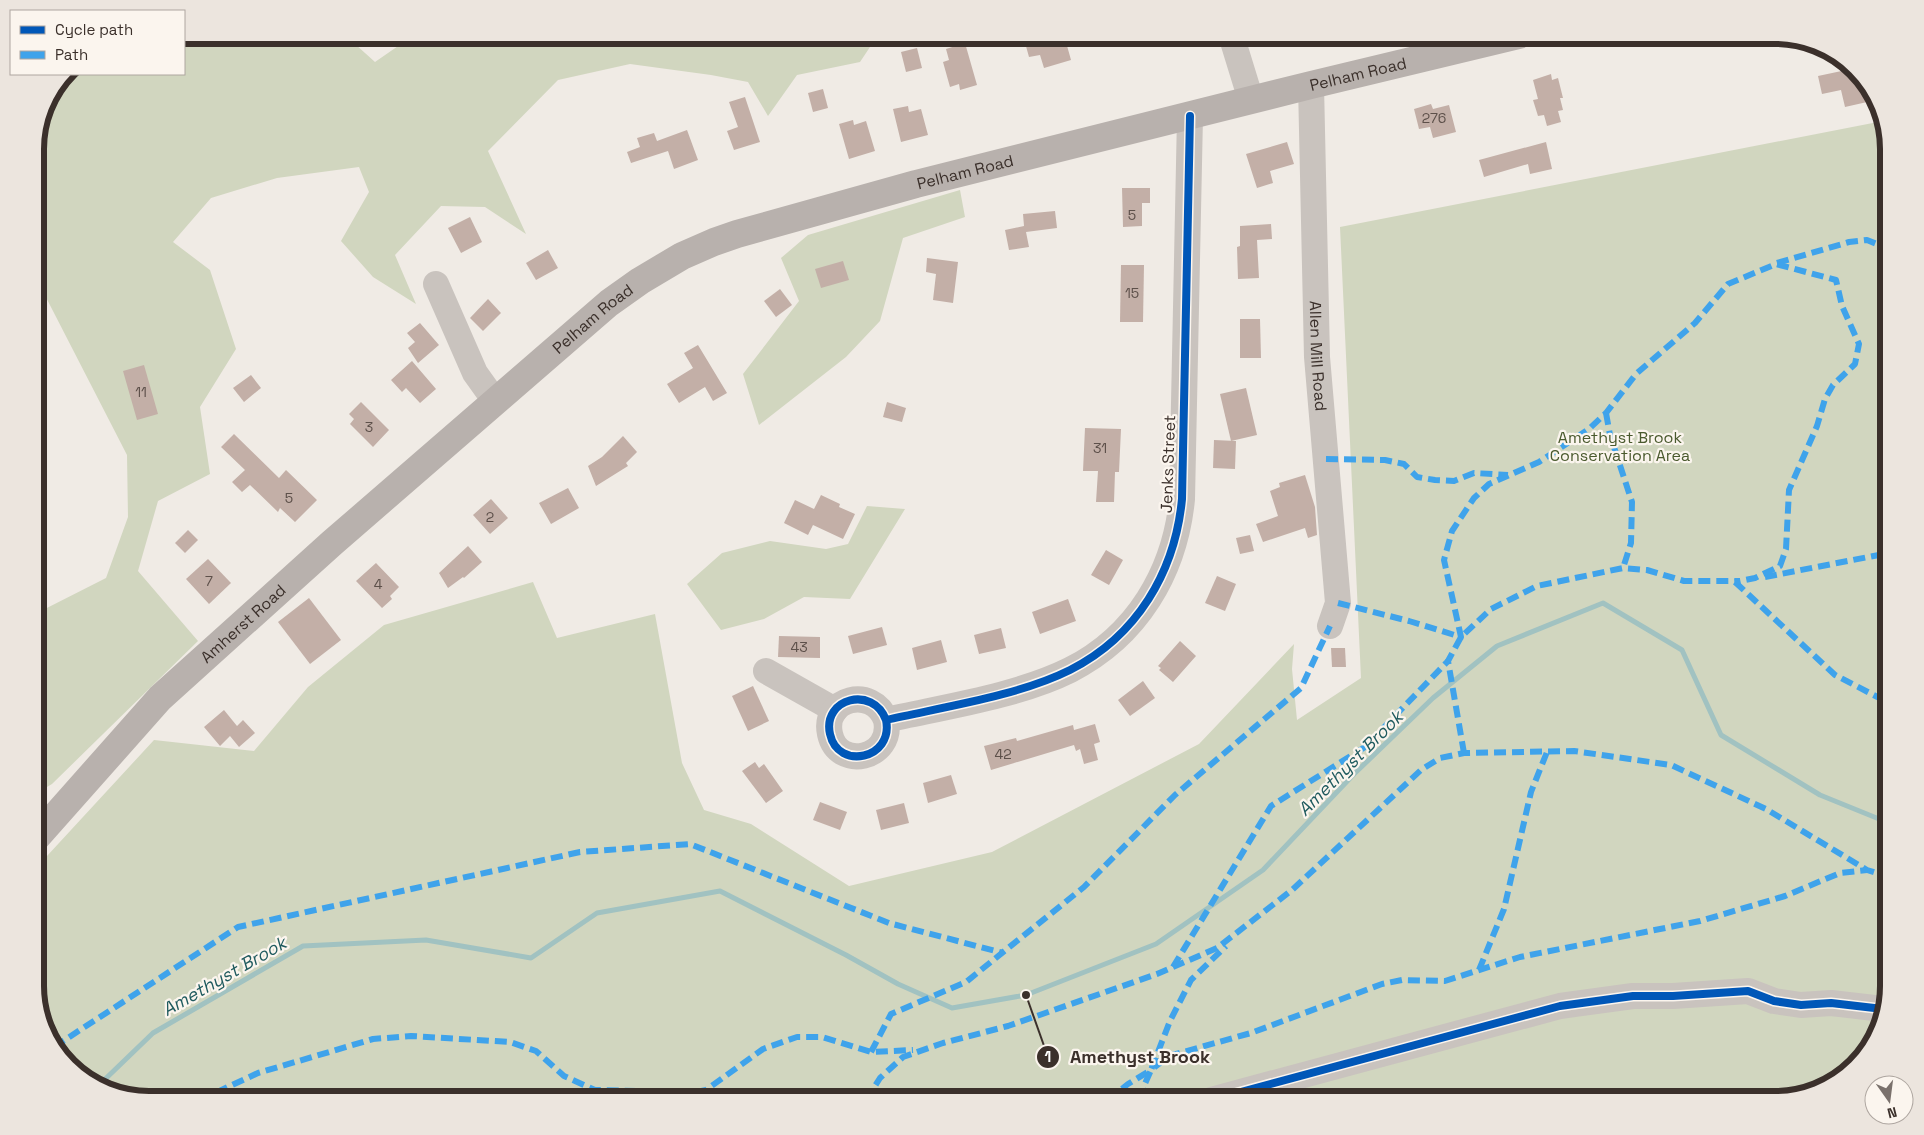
<svg xmlns="http://www.w3.org/2000/svg" width="1924" height="1135" font-family="'Space Grotesk',sans-serif">
	<style>
		.green { fill: #d1d6bf }
		.lines { fill: none; stroke-linecap: round; stroke-linejoin: round }
		.stream { stroke: #a1c2c1; stroke-width: 5 }
		.building { fill: #c3afa7 }
		.minor { stroke: #c9c3be; stroke-width: 26 }
		.major { stroke: #b8b1ad; stroke-width: 28 }
		.quiet { stroke: #3fa3eb; stroke-width: 6; stroke-dasharray: 12 6; stroke-linecap: butt }
		.cycleway-casing { stroke: #fbf5ee; stroke-width: 11 }
		.cycleway { stroke: #0057b8; stroke-width: 8 }
		.labels { text-anchor: middle; dominant-baseline: central; stroke-width: 4.5; stroke-linejoin: round; paint-order: stroke }
		.number-label { font-size: 14px; fill: #5d504a }
		.street-label { font-size: 16px; fill: #3b302b; stroke: #fbf5ee }
		.park-label { font-size: 16px; fill: #4a5a2e; stroke: #fbf5ee }
		.water-label { font-size: 18px; font-style: italic; fill: #1f5a5e; stroke: #fbf5ee }
		.rim { fill: none; stroke: #3b302b; stroke-width: 6 }
		.leader { fill: none; stroke: #3b302b; stroke-width: 2 }
		.callout-dot { fill: #3b302b; stroke: #fbf5ee; stroke-width: 2 }
		.mark-label { font-size: 15px; text-anchor: middle; font-weight: bold; fill: #fff }
		.callout-label { font-size: 18px; text-anchor: middle; font-weight: bold; fill: #3b302b; stroke: #fbf5ee; stroke-width: 4.5; stroke-linejoin: round; paint-order: stroke }
	</style>
	<rect width="100%" height="100%" fill="#f0ebe5"/>
	<g class="green">
		<path d="M184 35H345L375 62 414 35H878L860 62 797 75 768 116 748 82 711 75 630 64 558 80 488 151 526 234 485 207 441 206 395 255 416 304 373 277 341 241 369 192 359 167 277 178 211 198 173 242 210 270 236 349 200 407 210 474 158 501 138 571 198 641 52 784 35 794V762L46 756 47 730 35 709V614L106 578 128 517 127 455 35 276V141L44 105 65 74H184Z"/>
		<path d="M1883 121 1889 141V987L1874 1043 1832 1085 1776 1100H149L91 1085 50 1043 35 994V869L154 740 254 751 308 687 384 625 533 582 557 638 655 614 682 763 704 810 751 824 849 886 992 852 1199 744 1294 644 1292 669 1297 720 1361 678 1340 227Z"/>
		<path d="M960 190 965 217 903 238 880 321 846 357 759 425 743 374 799 301 781 258 808 235Z"/>
		<path d="M867 506 905 509 850 599 804 597 764 619 721 630 687 584 722 553 770 541 826 549 848 544Z"/>
	</g>
	<g class="lines">
		<path class="stream" d="M98 1086 153 1033 303 946 426 940 531 958 597 913 720 891 846 955 898 984 952 1008 1026 995 1156 944 1263 870 1354 774 1433 698 1497 646 1603 603 1682 650 1721 735 1820 795 1889 823"/>
	</g>
	<g class="building">
		<path d="M1029 35H1064L1071 60 1044 68 1040 55 1029 57 1024 39 1030 37Z"/>
		<path d="M965 43 977 85 960 90 959 84 950 87 943 62 949 60 946 49Z"/>
		<path d="M917 48 922 68 906 72 901 52Z"/>
		<path d="M1851 69 1874 92 1876 100 1845 107 1841 90 1822 94 1818 76Z"/>
		<path d="M1551 74 1552 80 1558 78 1563 98H1560L1563 110 1558 111 1561 122 1547 126 1544 115 1538 116 1533 100 1538 99 1533 80Z"/>
		<path d="M823 89 828 108 813 112 808 93Z"/>
		<path d="M745 97 760 142 734 150 727 131 738 127 729 102Z"/>
		<path d="M1431 104 1433 109 1449 105 1456 132 1433 138 1430 127 1419 129 1414 109Z"/>
		<path d="M908 106 909 112 921 109 928 135 901 142 893 109Z"/>
		<path d="M853 120 854 125 866 121 875 151 849 159 839 124Z"/>
		<path d="M687 130 698 160 674 169 668 151 631 163 627 152 640 147 637 138 654 133 657 141Z"/>
		<path d="M1287 142 1294 164 1270 171 1273 183 1257 188 1246 154Z"/>
		<path d="M1546 142 1552 169 1530 174 1528 164 1484 177 1479 160Z"/>
		<path d="M1122 188H1150V203H1142V226L1123 227Z"/>
		<path d="M1055 211 1057 228 1026 232 1029 247 1009 250 1005 230 1024 226 1023 214Z"/>
		<path d="M470 217 482 242 461 253 448 228Z"/>
		<path d="M1271 224 1272 239 1257 240 1259 278 1238 279 1237 247 1240 246V226Z"/>
		<path d="M548 250 558 268 536 280 526 263Z"/>
		<path d="M927 258 958 262 953 303 933 300 936 274 926 272Z"/>
		<path d="M843 261 849 280 821 288 815 269Z"/>
		<path d="M1121 265H1144L1143 322H1120Z"/>
		<path d="M780 289 792 305 776 317 764 301Z"/>
		<path d="M488 299 501 313 483 331 470 318Z"/>
		<path d="M1240 319H1260L1261 358H1240Z"/>
		<path d="M420 323 439 345 418 363 408 348 415 342 407 333Z"/>
		<path d="M698 345 727 393 713 401 705 387 679 403 667 384 693 368 684 353Z"/>
		<path d="M412 361 436 389 420 403 406 388 402 392 391 380Z"/>
		<path d="M144 365 158 414 137 420 123 371Z"/>
		<path d="M251 375 261 388 244 402 233 388Z"/>
		<path d="M1246 388 1257 435 1231 441 1220 394Z"/>
		<path d="M361 402 389 430 373 447 350 424 354 419 349 414Z"/>
		<path d="M887 402 906 408 902 422 883 417Z"/>
		<path d="M1085 428 1121 429 1119 472H1115L1114 502H1096L1098 471H1083Z"/>
		<path d="M234 434 279 478 286 470 317 500 295 522 280 508 278 512 250 485 242 492 232 482 245 470 221 447Z"/>
		<path d="M623 436 637 452 626 463 628 466 596 486 588 466 602 457Z"/>
		<path d="M1214 440 1236 441 1235 469 1213 468Z"/>
		<path d="M1305 475 1315 507 1317 535 1308 538 1305 528 1263 542 1256 524 1278 516 1270 491 1280 487 1279 483Z"/>
		<path d="M568 488 579 508 551 524 539 503Z"/>
		<path d="M821 495 840 504 839 507 855 514 843 539 813 525 808 535 784 523 795 500 814 509Z"/>
		<path d="M491 499 508 518 490 534 473 515Z"/>
		<path d="M188 530 198 540 185 553 175 543Z"/>
		<path d="M1250 535 1254 551 1240 554 1236 538Z"/>
		<path d="M468 546 482 562 464 578 463 577 448 588 439 573Z"/>
		<path d="M1106 550 1123 560 1109 585 1091 575Z"/>
		<path d="M208 559 231 583 209 604 186 579Z"/>
		<path d="M376 563 399 587 390 596 392 599 382 608 356 581Z"/>
		<path d="M1217 576 1236 584 1225 611 1205 603Z"/>
		<path d="M309 598 341 640 310 664 278 622Z"/>
		<path d="M1068 599 1076 621 1040 634 1032 612Z"/>
		<path d="M882 627 887 645 853 654 848 636Z"/>
		<path d="M1001 628 1006 648 979 654 974 635Z"/>
		<path d="M779 636 820 637V658L778 657Z"/>
		<path d="M941 640 947 662 917 670 912 648Z"/>
		<path d="M1180 641 1196 656 1173 682 1159 670 1161 668 1158 666Z"/>
		<path d="M1331 648H1345L1346 667H1332Z"/>
		<path d="M1143 681 1155 698 1130 716 1118 700Z"/>
		<path d="M753 686 769 721 748 731 732 696Z"/>
		<path d="M224 710 237 726 243 720 255 733 239 747 230 736 220 746 204 727Z"/>
		<path d="M1095 724 1100 742 1094 744 1098 760 1084 764 1080 749 1076 751 1074 745 991 770 984 746 1016 738 1017 741 1073 725 1074 730Z"/>
		<path d="M755 762 759 768 764 764 783 791 766 803 742 771Z"/>
		<path d="M951 775 957 794 928 803 923 783Z"/>
		<path d="M820 802 847 812 840 830 813 820Z"/>
		<path d="M904 803 909 823 881 830 876 810Z"/>
	</g>
	<g class="lines">
		<g class="minor">
			<path d="M1231 35 1251 100"/>
			<path id="s1" d="M1311 85 1317 357 1338 603 1330 626"/>
			<path d="M436 284 475 373 495 401"/>
			<path d="M766 671 835 710"/>
			<path d="M886 720C894 759 838 771 830 734 822 698 873 685 886 720 943 707 1018 696 1070 670 1137 636 1175 572 1182 499L1190 116"/>
			<path d="M1211 1100 1560 1006 1633 996H1673L1748 991 1774 1001 1801 1005 1831 1003 1883 1009"/>
		</g>
		<path class="major" id="s2" d="M35 839 160 698 332 543 609 303 640 281 682 256 714 242 737 234 916 184 1311 85 1519 35"/>
		<g class="quiet">
			<path d="M1777 263 1849 242 1867 240 1889 249"/>
			<path d="M1606 413 1610 435 1632 502 1631 543 1623 568"/>
			<path d="M1326 459 1385 460 1404 464 1417 477 1435 480 1454 481 1474 473 1508 475"/>
			<path d="M1765 577 1889 553"/>
			<path d="M1735 582 1835 675 1889 703"/>
			<path d="M1338 603 1409 621 1461 637 1444 560 1452 531 1474 498 1489 484 1539 462 1589 429 1606 413 1636 374 1695 323 1728 284 1776 264 1836 280 1842 306 1859 344 1855 364 1833 385 1825 399 1817 426 1789 490 1786 549 1780 566 1755 578 1735 582"/>
			<path d="M1464 753 1448 661 1461 637 1491 609 1537 586 1623 568 1647 570 1684 581H1740"/>
			<path d="M1173 967 1271 806 1365 747 1448 661"/>
			<path d="M1479 970 1504 909 1531 792 1547 752"/>
			<path d="M54 1047 238 927 580 852 690 844 889 923 1003 953"/>
			<path d="M871 1052 891 1014 966 982 1084 887 1175 795 1301 688 1330 626"/>
			<path d="M200 1100 258 1073 373 1039 411 1036 510 1042 536 1051 564 1076 595 1090 642 1091 672 1097 706 1090 763 1049 797 1037H822L871 1052 913 1050"/>
			<path d="M866 1100 880 1078 903 1057 943 1043 1008 1026 1157 974 1217 948 1292 890 1421 770 1440 758 1464 753 1574 751 1671 765 1766 809 1867 870 1889 877"/>
			<path d="M1108 1100 1128 1084 1151 1070 1170 1021 1191 980 1226 946"/>
			<path d="M1145 1100 1143 1088 1151 1070 1169 1056 1251 1033 1382 984 1402 980 1445 981 1520 957 1700 921 1785 896 1840 873 1867 870"/>
		</g>
		<g class="cycleway-casing">
			<g id="cycleway">
				<path d="M886 720C894 759 838 771 830 734 822 698 873 685 886 720 943 707 1018 696 1070 670 1137 636 1175 572 1182 499L1190 116"/>
				<path d="M1211 1100 1560 1006 1633 996H1673L1748 991 1774 1001 1801 1005 1831 1003 1883 1009"/>
			</g>
		</g>
		<use href="#cycleway" class="cycleway"/>
	</g>
	<g class="labels">
		<g class="number-label">
			<text x="1434" y="118">276</text>
			<text x="1132" y="215">5</text>
			<text x="1132" y="293">15</text>
			<text x="141" y="392">11</text>
			<text x="369" y="427">3</text>
			<text x="1100" y="448">31</text>
			<text x="289" y="498">5</text>
			<text x="490" y="517">2</text>
			<text x="209" y="581">7</text>
			<text x="378" y="584">4</text>
			<text x="799" y="647">43</text>
			<text x="1003" y="754">42</text>
		</g>
		<g class="street-label">
			<text stroke="none"><textPath href="#s2" startOffset="1574">Pelham Road</textPath></text>
			<text stroke="none"><textPath href="#s2" startOffset="1169">Pelham Road</textPath></text>
			<text stroke="none"><textPath href="#s2" startOffset="764">Pelham Road</textPath></text>
			<text stroke="none"><textPath href="#s1" startOffset="271">Allen Mill Road</textPath></text>
			<text transform="translate(1168 464) rotate(-88)">Jenks Street</text>
			<text stroke="none"><textPath href="#s2" startOffset="300">Amherst Road</textPath></text>
		</g>
		<g class="park-label">
			<text x="1620" y="437">Amethyst Brook<tspan x="1620" dy="18">Conservation Area</tspan></text>
		</g>
		<g class="water-label">
			<text transform="translate(1350 763) rotate(-45)">Amethyst Brook</text>
			<text transform="translate(224 976) rotate(-30)">Amethyst Brook</text>
		</g>
	</g>
	<path d="M0 0H1924V1135H0ZM149 44H1775A105 105 0 0 1 1880 149V986A105 105 0 0 1 1775 1091H149A105 105 0 0 1 44 986V149A105 105 0 0 1 149 44Z" fill="#ece5de" fill-rule="evenodd"/>
	<path class="rim" d="M149 44H1775A105 105 0 0 1 1880 149V986A105 105 0 0 1 1775 1091H149A105 105 0 0 1 44 986V149A105 105 0 0 1 149 44Z"/>
	<path class="leader" d="M1026 995L1048 1057"/>
	<g class="callout-dot">
		<circle cx="1026" cy="995" r="5"/>
		<circle cx="1048" cy="1057" r="12"/>
	</g>
	<g class="mark-label">
		<text x="1048" y="1062">1</text>
	</g>
	<g class="callout-label">
		<text x="1140" y="1063">Amethyst Brook</text>
	</g>
	<rect x="10" y="10" width="175" height="65" fill="#fbf5ee" stroke="#aea6a0"/>
	<rect x="20" y="26" width="25" height="8" fill="#0057b8" stroke="#aea6a0"/>
	<text x="55" y="35" font-size="15" fill="#3b302b">Cycle path</text>
	<rect x="20" y="51" width="25" height="8" fill="#3fa3eb" stroke="#aea6a0"/>
	<text x="55" y="60" font-size="15" fill="#3b302b">Path</text>
	<g transform="translate(1889 1100) rotate(166)"><circle r="24" fill="#fbf5ee" stroke="#aea6a0"/>
	<path d="M0-4L9 19L0 12L-9 19Z" fill="#7a716c"/>
	<text y="-8" font-size="14" font-weight="bold" text-anchor="middle" fill="#3b302b">N</text>
	</g>
</svg>
